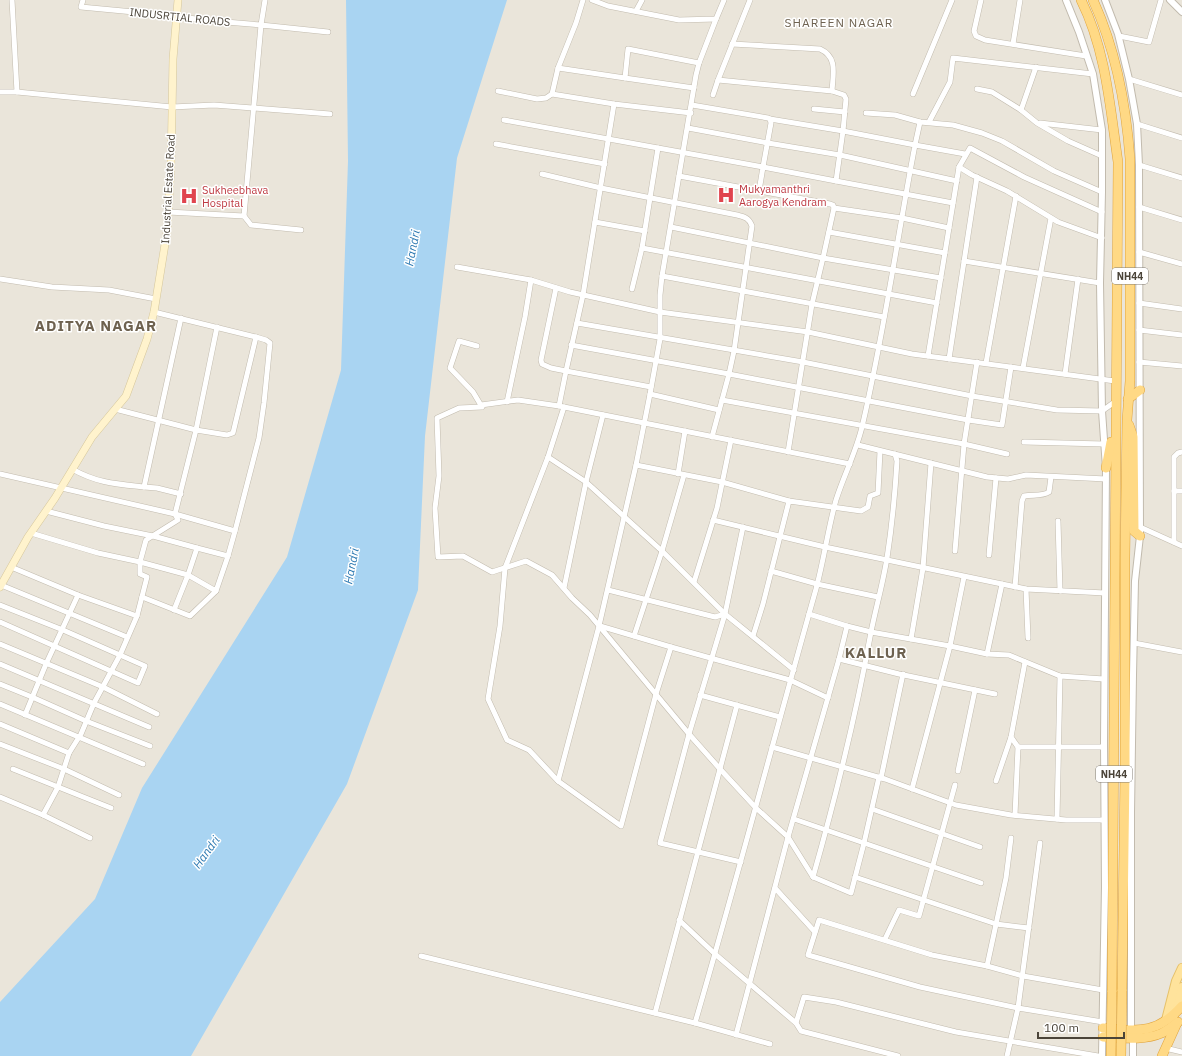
<svg xmlns="http://www.w3.org/2000/svg" width="1182" height="1056" font-family="'IBM Plex Sans',sans-serif">
	<style>
		.residential { fill: #eae5da }
		.water { fill: #a9d4f2 }
		.lines { fill: none; stroke-linecap: round; stroke-linejoin: round }
		.minor-casing { stroke: #c2bbae; stroke-width: 6 }
		.tertiary-casing { stroke: #c2bbae; stroke-width: 8 }
		.secondary-casing { stroke: #d6c79b; stroke-width: 8 }
		.primary-casing { stroke: #e6c16a; stroke-width: 10 }
		.trunk-casing { stroke: #e0a43c; stroke-width: 10 }
		.minor { stroke: #fff; stroke-width: 5 }
		.tertiary { stroke: #fff; stroke-width: 6 }
		.secondary { stroke: #fff3cd; stroke-width: 7 }
		.primary { stroke: #ffe39c; stroke-width: 8 }
		.trunk { stroke: #ffd985; stroke-width: 9 }
		.trunk-bridge-casing { stroke: #e0a43c; stroke-width: 10; stroke-linecap: butt }
		.trunk-bridge { stroke: #ffd985; stroke-width: 9 }
		.labels { text-anchor: middle; dominant-baseline: central; stroke-width: 3; stroke-linejoin: round; paint-order: stroke }
		.shield { fill: #fff; stroke: #817c74; stroke-width: 1 }
		.shield-label { font-size: 10px; font-weight: bold; fill: #4b4439 }
		.street-label { font-size: 11px; fill: #4b4439; stroke: #fff }
		.health-label { font-size: 11px; fill: #be3a42; stroke: #fff; text-anchor: start }
		.neighbourhood-label { font-size: 12px; letter-spacing: 1px; fill: #6e6250; stroke: #fff }
		.water-label { font-size: 12px; font-style: italic; fill: #2e7ab2; stroke: #fff }
		.district-label { font-size: 15px; font-weight: bold; letter-spacing: 1px; fill: #6e6250; stroke: #fff }
	</style>
	<rect width="100%" height="100%" fill="#f6f3ec"/>
	<rect class="residential" x="0" y="0" width="1182" height="1056"/>
	<path class="water" d="M346 0H507L457 158 425 436 418 590 347 784 191 1056H0V1002L95 899 142 788 287 557 341 370 348 161Z"/>
	<g class="lines">
		<g class="minor-casing">
			<g id="minor">
				<path d="M83 0 81 7 176 16 202 20 261 25 265 0"/>
				<path d="M583 0 576 23 558 68 625 78"/>
				<path d="M592 0 608 6 679 20 716 19 724 0"/>
				<path d="M981 0 974 31 976 36 985 40 1086 56"/>
				<path d="M636 11 642 0"/>
				<path d="M1119 36 1149 42 1161 0"/>
				<path d="M732 44 820 49C838 57 833 74 832 91"/>
				<path d="M1013 44 1020 0"/>
				<path d="M558 68 552 94 614 104 691 113"/>
				<path d="M1129 79 1182 95"/>
				<path d="M718 80 750 0"/>
				<path d="M694 88 625 78 628 49 699 63"/>
				<path d="M977 89 992 92 1021 110 1037 123 1068 141 1102 156"/>
				<path d="M498 91 537 99 546 98 552 94"/>
				<path d="M0 92H17L12 0"/>
				<path d="M17 92 172 107 214 105 330 114"/>
				<path d="M913 94 952 0"/>
				<path d="M713 95 718 80 832 91 844 95 846 99 843 131 770 119"/>
				<path d="M614 104 583 295 566 371 651 387"/>
				<path d="M692 105 768 118 770 119 771 123 763 167 836 181"/>
				<path d="M814 109 845 112"/>
				<path d="M1021 110 1036 67"/>
				<path d="M866 113 895 115 920 122 953 125 982 133 1002 141 1054 171 1102 192"/>
				<path d="M504 120 763 167 759 191"/>
				<path d="M920 122 915 145 965 154"/>
				<path d="M929 122 950 82 953 58 1093 74"/>
				<path d="M1040 123 1102 130"/>
				<path d="M1137 124 1182 138"/>
				<path d="M688 128 768 143 840 155 957 181"/>
				<path d="M496 144 605 164"/>
				<path d="M1139 165 1182 178"/>
				<path d="M959 167 972 175 1007 191 1058 222 1102 238"/>
				<path d="M542 174 601 188 737 215C745 217 749 218 752 226L734 351 729 374 712 437"/>
				<path d="M1139 207 1182 220"/>
				<path d="M834 208 902 218 949 228"/>
				<path d="M168 212 244 216 261 25 328 32"/>
				<path d="M244 216 251 225 301 230"/>
				<path d="M595 222 645 231"/>
				<path d="M671 227 823 258 834 208 833 205 830 204 679 176"/>
				<path d="M829 232 945 253"/>
				<path d="M642 248 937 303"/>
				<path d="M1139 252 1182 264"/>
				<path d="M964 261 1100 283"/>
				<path d="M457 267 531 280 570 292 660 312 808 332 912 354 1115 381"/>
				<path d="M662 276 884 317"/>
				<path d="M0 279 52 287 109 290 156 299"/>
				<path d="M556 288 541 360 542 364 551 368 566 371 559 406"/>
				<path d="M632 289 642 248 658 148"/>
				<path d="M1139 303 1182 309"/>
				<path d="M577 323 803 362 972 396 1057 410 1102 411 1116 401"/>
				<path d="M1139 330 1182 335"/>
				<path d="M571 345 729 374 968 420 1002 425 1011 367"/>
				<path d="M477 346 459 341 450 368 473 392 482 407 459 408 437 418 439 476 435 508 438 557 463 556 492 572 526 561 552 575 572 598 590 615 689 734 720 769 756 808 788 837 813 877"/>
				<path d="M928 356 959 167 970 148 1024 177 1102 212"/>
				<path d="M949 359 977 177"/>
				<path d="M1139 362 1182 366"/>
				<path d="M986 363 1016 196"/>
				<path d="M1023 368 1051 218"/>
				<path d="M1065 374 1078 279"/>
				<path d="M650 394 719 410"/>
				<path d="M722 400 964 444 1007 454"/>
				<path d="M507 402 525 317 531 280"/>
				<path d="M481 405 518 400 559 406 850 464"/>
				<path d="M564 407 548 457 586 482 662 551 725 614 794 670"/>
				<path d="M115 409 196 430 217 327"/>
				<path d="M1024 442 1104 444"/>
				<path d="M858 445 987 477 1008 479 1026 475 1106 479"/>
				<path d="M788 452 812 304 823 258 941 278"/>
				<path d="M895 454 897 461C895 494 892 526 887 558 883 583 876 607 871 632 856 715 836 796 813 877L851 893 864 843 981 883"/>
				<path d="M548 457 505 568 500 626 488 699 507 740 529 750 558 781"/>
				<path d="M636 465 722 482 789 501"/>
				<path d="M72 469C97 483 116 484 144 487L181 318"/>
				<path d="M0 474 175 514 235 531 259 438 264 403 270 343 266 340 256 337"/>
				<path d="M678 474 685 431"/>
				<path d="M144 487 157 488 181 494"/>
				<path d="M1174 491H1182"/>
				<path d="M713 520 825 547 1026 589 1105 593"/>
				<path d="M1058 521 1060 591"/>
				<path d="M1140 527 1182 546"/>
				<path d="M31 533 98 553 140 562 188 575 197 548 153 536 104 526 46 511"/>
				<path d="M1174 542V457L1178 453 1182 452"/>
				<path d="M197 548 228 556 235 531"/>
				<path d="M955 551 964 444 977 362"/>
				<path d="M989 555 996 478"/>
				<path d="M11 567 78 595 137 616"/>
				<path d="M771 571 817 584 878 597"/>
				<path d="M694 582 717 508 731 440"/>
				<path d="M1 585 127 637"/>
				<path d="M1015 587 1022 501 1024 496C1033 494 1041 497 1049 492L1051 477"/>
				<path d="M564 588 586 482 603 415"/>
				<path d="M1026 589 1028 638"/>
				<path d="M608 590 715 617 725 614"/>
				<path d="M142 597 190 616 216 591"/>
				<path d="M0 605 63 630 145 666 138 683 0 622"/>
				<path d="M174 610 188 575 216 591 228 556"/>
				<path d="M809 614 847 626 871 632 950 646 987 654 1009 655 1060 676 1104 679"/>
				<path d="M600 626 671 647 790 680 828 698"/>
				<path d="M634 636 662 551 684 475"/>
				<path d="M753 636 763 604 789 501 861 511 868 507 870 496 878 493 880 451"/>
				<path d="M911 639 923 568 931 463"/>
				<path d="M1134 643 1182 652"/>
				<path d="M0 644 103 687 157 714"/>
				<path d="M671 647 656 694 621 826 558 781 599 626 636 465 650 394 660 339V295L662 276 696 75 699 63 716 19"/>
				<path d="M987 654 1002 584"/>
				<path d="M839 659 899 674 995 694"/>
				<path d="M0 664 149 727"/>
				<path d="M0 684 32 697 86 721 150 746"/>
				<path d="M700 695 780 717"/>
				<path d="M0 704 143 764"/>
				<path d="M25 715 46 664 78 595"/>
				<path d="M0 724 69 753"/>
				<path d="M0 744 64 769 119 795"/>
				<path d="M772 747 885 779 956 805 1011 815 1066 820H1104"/>
				<path d="M1018 747H1104"/>
				<path d="M13 769 111 808"/>
				<path d="M958 771 975 690"/>
				<path d="M881 778 903 674"/>
				<path d="M996 781 1011 737"/>
				<path d="M912 789 950 646 964 577"/>
				<path d="M0 797 43 815 58 787 69 753 81 734 94 703 120 655 137 616 147 577 140 574V562L146 540 178 520 175 514 196 430 227 435 233 433 256 337 154 312"/>
				<path d="M872 809 980 847"/>
				<path d="M43 815 90 838"/>
				<path d="M1015 815 1018 747 1011 737 1025 662"/>
				<path d="M794 819 864 843 879 777"/>
				<path d="M1057 819 1060 676"/>
				<path d="M741 862 660 843 689 734 725 614 743 527"/>
				<path d="M855 877 996 924 1029 928"/>
				<path d="M775 888 815 932"/>
				<path d="M679 920 715 954 796 1023 801 1031 898 1056"/>
				<path d="M885 939 899 910 919 916 955 785"/>
				<path d="M421 956 695 1023 770 1044"/>
				<path d="M987 966 1006 878 1011 838"/>
				<path d="M655 1013 737 705"/>
				<path d="M1103 1022 1018 1008 920 987 808 955 819 920 932 955 987 966 1023 976 1103 990"/>
				<path d="M695 1023C737 879 775 734 816 589 824 559 828 529 836 500 844 475 856 452 862 427 884 334 897 239 915 145L843 131 836 181 953 203"/>
				<path d="M796 1023 804 997 836 1002 956 1032 1098 1056"/>
				<path d="M736 1035 788 837 839 659 847 626"/>
				<path d="M1165 1048 1182 1052"/>
				<path d="M1007 1056 1018 1008 1040 843"/>
			</g>
		</g>
		<g class="tertiary-casing">
			<g id="tertiary">
				<path d="M1066 0 1079 32 1093 74 1102 130V192L1100 283 1102 411 1106 468 1104 744 1105 887 1102 1056"/>
				<path d="M1105 0 1118 34 1129 79 1137 124 1139 165 1140 536 1135 581 1133 675 1131 813V1030L1133 1038V1056"/>
				<path d="M1170 0 1182 12"/>
			</g>
		</g>
		<g class="secondary-casing">
			<path id="secondary" d="M0 587 28 537 55 498 92 437 126 396 147 339 154 312 167 232 171 166 173 59 178 0"/>
		</g>
		<g class="primary-casing">
			<g id="primary">
				<path d="M1174 1015 1182 987"/>
				<path d="M1166 1020 1176 981 1182 968"/>
			</g>
		</g>
		<g class="trunk-casing">
			<g id="trunk">
				<path d="M1081 0C1106 50 1110 107 1118 162L1112 992"/>
				<path d="M1093 0C1116 50 1126 104 1130 159V381L1127 420 1125 557V772L1122 991"/>
				<path d="M1128 399 1140 390"/>
				<path d="M1129 425 1133 437 1134 531 1140 536"/>
				<path d="M1106 468 1111 442"/>
				<path d="M1103 1028C1138 1031 1156 1035 1182 1006"/>
				<path d="M1103 1037C1122 1038 1144 1041 1162 1033 1168 1030 1173 1026 1178 1022"/>
				<path d="M1162 1056 1177 1023"/>
			</g>
		</g>
		<use href="#minor" class="minor"/>
		<use href="#tertiary" class="tertiary"/>
		<use href="#secondary" class="secondary"/>
		<use href="#primary" class="primary"/>
		<use href="#trunk" class="trunk"/>
		<g class="trunk-bridge-casing">
			<g id="trunk-bridge">
				<path d="M1111 1056 1112 992"/>
				<path d="M1121 1056 1122 991"/>
			</g>
		</g>
		<use href="#trunk-bridge" class="trunk-bridge"/>
	</g>
	<defs>
		<g id="hospital-bare" transform="scale(1.38)"><path d="M-5-5h3v3.5h4V-5h3V5h-3V1.5h-4V5h-3Z" fill="#e0444e" stroke="#fff" stroke-width="2.5" paint-order="stroke"/></g>
	</defs>
	<g fill-rule="evenodd">
		<use href="#hospital-bare" x="726" y="195"/>
		<use href="#hospital-bare" x="189" y="196"/>
	</g>
	<g class="labels">
		<g class="shield">
			<rect x="1112" y="268" width="36" height="16" rx="3"/>
			<rect x="1096" y="766" width="36" height="16" rx="3"/>
		</g>
		<g class="shield-label">
			<text x="1130" y="276">NH44</text>
			<text x="1114" y="774">NH44</text>
		</g>
		<g class="street-label">
			<text transform="translate(180 17) rotate(6)">INDUSRTIAL ROADS</text>
			<text transform="translate(168 189) rotate(-87)">Industrial Estate Road</text>
		</g>
		<g class="health-label">
			<text x="739" y="189">Mukyamanthri<tspan x="739" dy="13">Aarogya Kendram</tspan></text>
			<text x="202" y="190">Sukheebhava<tspan x="202" dy="13">Hospital</tspan></text>
		</g>
		<g class="neighbourhood-label">
			<text x="839" y="22">SHAREEN NAGAR</text>
		</g>
		<g class="water-label">
			<text transform="translate(412 248) rotate(-79)">Handri</text>
			<text transform="translate(351 566) rotate(-79)">Handri</text>
			<text transform="translate(206 852) rotate(-54)">Handri</text>
		</g>
		<g class="district-label">
			<text x="96" y="325">ADITYA NAGAR</text>
			<text x="876" y="652">KALLUR</text>
		</g>
	</g>
	<path d="M1038 1032v6h86v-6" fill="none" stroke="#4b4439" stroke-width="2"/>
	<text x="1044" y="1032" font-size="12" fill="#4b4439" stroke="#ffffff" stroke-width="3" paint-order="stroke">100 m</text>
</svg>
